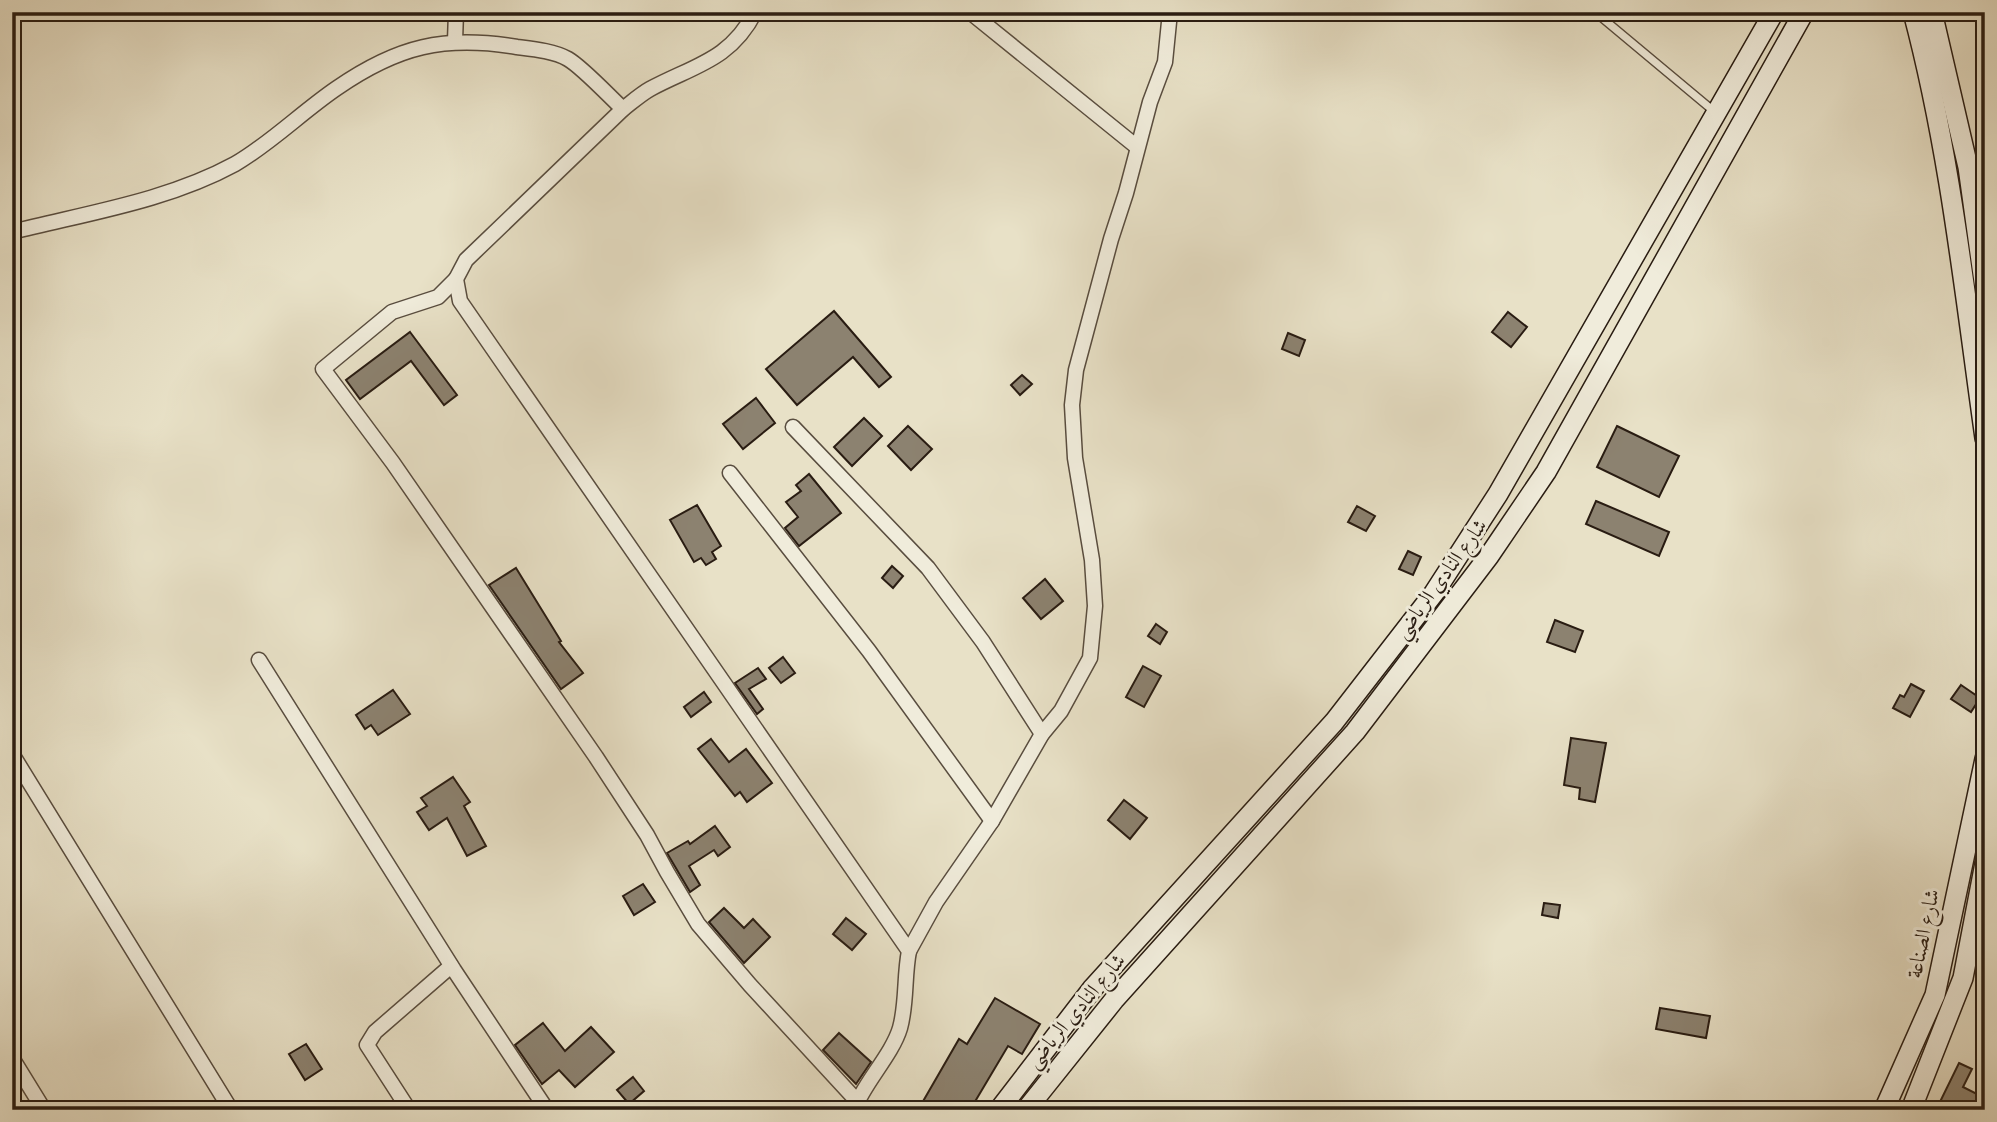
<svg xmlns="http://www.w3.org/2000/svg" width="1997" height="1122" font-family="'Sorts Mill Goudy',Amiri,serif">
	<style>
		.building { fill: #8c8270; stroke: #291c12; stroke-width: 2 }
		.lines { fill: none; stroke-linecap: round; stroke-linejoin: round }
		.lane-casing { stroke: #594d3f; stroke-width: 10 }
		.street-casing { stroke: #594d3f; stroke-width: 17 }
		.secondary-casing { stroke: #291c12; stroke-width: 22 }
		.lane { stroke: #f0ecdb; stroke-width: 7 }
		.street { stroke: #f0ecdb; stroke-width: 14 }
		.secondary { stroke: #f0ecdb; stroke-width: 19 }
		.labels { text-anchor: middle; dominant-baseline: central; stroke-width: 6; stroke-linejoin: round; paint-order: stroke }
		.street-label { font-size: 21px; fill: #291c12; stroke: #f0ecdb }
	</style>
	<rect width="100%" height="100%" fill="#e8e1c7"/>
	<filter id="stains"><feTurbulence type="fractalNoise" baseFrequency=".00286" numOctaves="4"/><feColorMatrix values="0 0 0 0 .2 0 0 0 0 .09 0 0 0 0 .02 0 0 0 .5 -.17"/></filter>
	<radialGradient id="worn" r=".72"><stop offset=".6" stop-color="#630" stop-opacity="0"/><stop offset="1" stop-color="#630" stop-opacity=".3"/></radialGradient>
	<g class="building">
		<path d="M834 311 891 377 879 387 853 357 797 405 766 369Z"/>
		<path d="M1508 312 1527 327 1511 347 1492 332Z"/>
		<path d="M410 332 457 395 444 405 411 361 360 399 346 380Z"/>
		<path d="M1288 333 1305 340 1299 356 1282 349Z"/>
		<path d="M1022 375 1032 384 1020 395 1011 385Z"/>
		<path d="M756 398 775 423 743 449 723 424Z"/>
		<path d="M864 418 882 436 852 466 834 447Z"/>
		<path d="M908 426 932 449 911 470 888 446Z"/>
		<path d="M1617 426 1679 456 1659 497 1597 467Z"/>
		<path d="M809 474 841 513 799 546 785 528 798 517 786 502 801 491 796 485Z"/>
		<path d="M1596 501 1669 532 1659 556 1586 524Z"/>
		<path d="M697 505 721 546 712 552 716 559 706 565 701 558 694 562 670 520Z"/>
		<path d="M1357 506 1375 516 1366 531 1348 522Z"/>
		<path d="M1408 551 1421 557 1413 575 1399 569Z"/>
		<path d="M892 566 903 576 893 588 882 578Z"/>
		<path d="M516 568 561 641 559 642 583 673 561 689 489 585Z"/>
		<path d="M1045 579 1063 601 1041 619 1023 598Z"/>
		<path d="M1555 620 1583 631 1575 652 1547 642Z"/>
		<path d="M1156 624 1167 632 1160 644 1148 636Z"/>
		<path d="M783 657 795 673 781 683 769 668Z"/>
		<path d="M1143 666 1161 676 1144 707 1126 697Z"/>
		<path d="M758 668 766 679 749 689 763 709 757 714 735 683Z"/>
		<path d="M1911 684 1924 691 1910 717 1893 708 1900 695 1904 697Z"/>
		<path d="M1961 685 1980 698 1971 712 1951 699Z"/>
		<path d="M393 690 410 714 378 735 371 725 365 729 356 715Z"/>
		<path d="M704 692 711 702 691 717 684 707Z"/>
		<path d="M1571 738 1606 743 1595 802 1579 799 1580 788 1564 785Z"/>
		<path d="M711 739 729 762 746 749 772 783 747 802 740 792 735 796 698 749Z"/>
		<path d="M453 777 470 802 464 806 486 846 467 856 447 818 429 830 417 812 427 806 421 798Z"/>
		<path d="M1124 800 1147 818 1130 839 1108 820Z"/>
		<path d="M715 826 730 847 718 856 714 850 689 866 700 885 690 892 667 853 688 841 690 844Z"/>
		<path d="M643 884 655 902 634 915 623 896Z"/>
		<path d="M1544 903 1560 905 1558 918 1542 915Z"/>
		<path d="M724 908 744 928 753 919 770 937 744 963 709 922Z"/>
		<path d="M846 918 866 934 852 950 833 934Z"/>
		<path d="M995 998 1040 1024 1022 1054 1008 1046 970 1110H918L959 1039 967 1044Z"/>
		<path d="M1660 1008 1710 1016 1706 1038 1656 1029Z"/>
		<path d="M543 1023 565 1051 591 1027 614 1052 575 1087 559 1070 542 1084 515 1045Z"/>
		<path d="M839 1033 871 1062 856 1084 823 1050Z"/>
		<path d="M306 1044 322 1069 305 1080 289 1054Z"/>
		<path d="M1959 1063 1972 1069 1963 1087 1985 1098V1110H1936Z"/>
		<path d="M633 1077 644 1091 629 1104 617 1090Z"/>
	</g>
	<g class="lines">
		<g class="lane-casing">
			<path id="lane" d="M1595 12 1716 113"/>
		</g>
		<g class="street-casing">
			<g id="street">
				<path d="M755 12C730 61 692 66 650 89 641 94 632 102 623 109L466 260 456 279 460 301 909 951C904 976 907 1003 900 1028 892 1055 863 1084 854 1110"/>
				<path d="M970 12 1137 147"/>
				<path d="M455 41 456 12"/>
				<path d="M12 232C87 213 167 201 235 164 270 144 303 111 337 88 398 46 444 35 517 47 533 49 554 51 568 59 582 67 610 97 623 109"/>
				<path d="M456 279 438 297 392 312 323 369 393 463 596 757 647 835 667 872 698 924 750 985 857 1101"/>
				<path d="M793 427 928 568 983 642 1042 734"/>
				<path d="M730 473 869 651 992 821"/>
				<path d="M259 660 454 970 547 1110"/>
				<path d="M12 754 231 1110"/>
				<path d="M909 951 936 902 992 821 1042 734 1061 711 1090 658 1095 606 1092 560 1075 458 1072 405 1076 370 1111 239 1126 193 1150 102 1165 62 1170 12"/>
				<path d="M12 1058 44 1110"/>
				<path d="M409 1110 367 1045 375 1032 451 966"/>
			</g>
		</g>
		<g class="secondary-casing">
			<g id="secondary">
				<path d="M1913 12C1950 151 1965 296 1985 438"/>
				<path d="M1932 12 1968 167 1985 289"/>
				<path d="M999 1110 1092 989 1334 722 1434 593 1498 494 1774 12"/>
				<path d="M1026 1110 1114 1000 1355 732 1489 556 1546 472 1804 12"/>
				<path d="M1884 1110 1935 995 1985 759"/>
				<path d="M1911 1110 1963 978 1985 863"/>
			</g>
		</g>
		<use href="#lane" class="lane"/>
		<use href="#street" class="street"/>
		<use href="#secondary" class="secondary"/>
	</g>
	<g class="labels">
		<g class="street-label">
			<text transform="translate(1442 580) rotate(-54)">شارع النادي الرياضي</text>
			<text transform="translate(1925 934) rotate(-78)">شارع الصناعة</text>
			<text transform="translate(1077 1012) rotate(-50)">شارع النادي الرياضي</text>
		</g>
	</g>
	<rect width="1997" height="1122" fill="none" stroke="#e8e1c7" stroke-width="42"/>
	<rect x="14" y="14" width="1969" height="1094" fill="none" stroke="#291c12" stroke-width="3.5"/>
	<rect x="21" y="21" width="1955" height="1080" fill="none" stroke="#291c12" stroke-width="2"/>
	<rect width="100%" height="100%" filter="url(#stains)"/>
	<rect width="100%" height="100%" fill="url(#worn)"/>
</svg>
